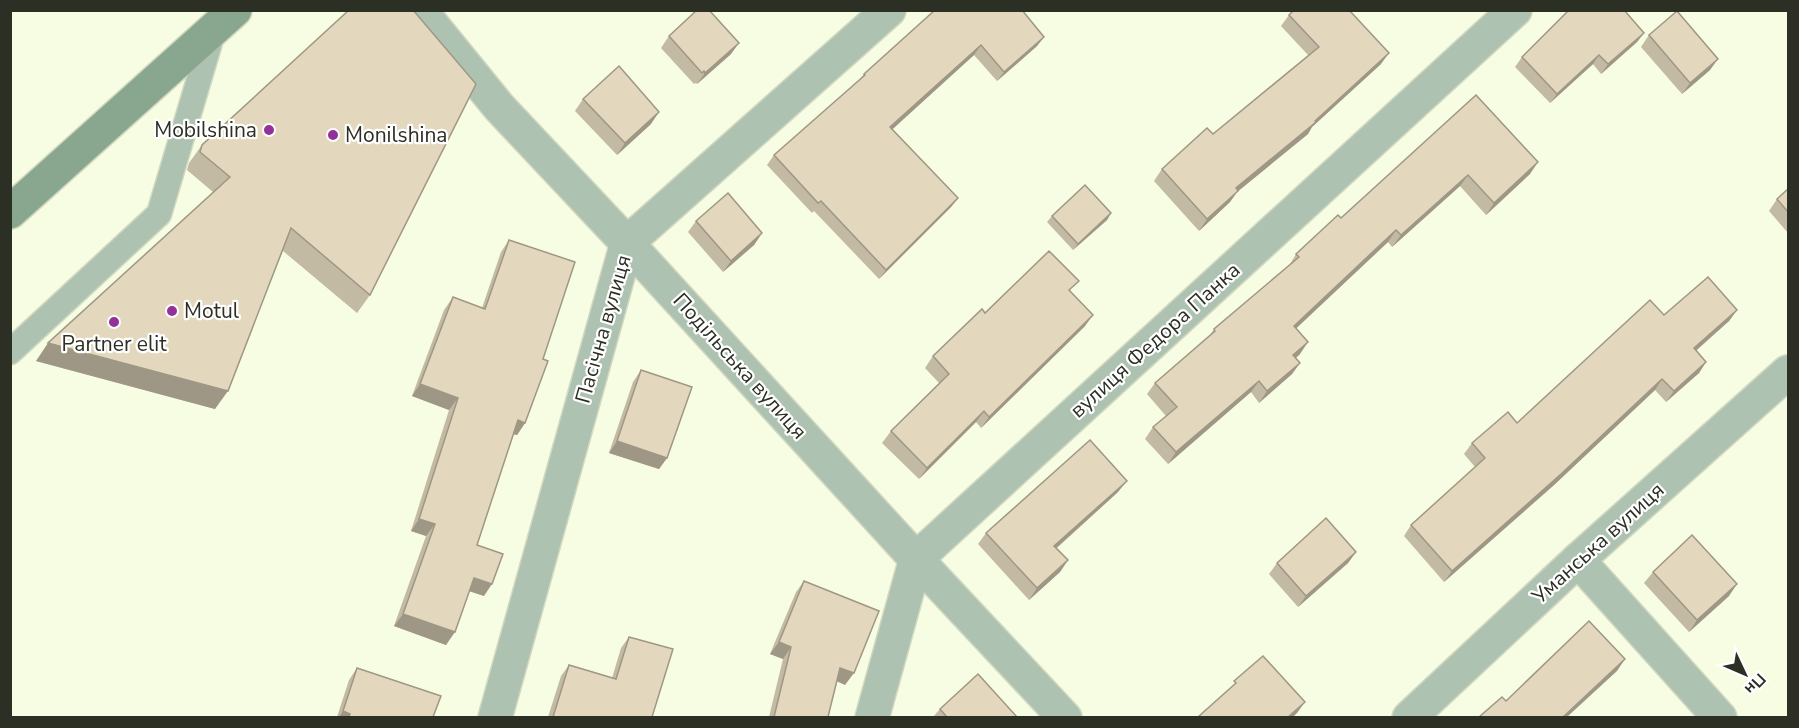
<svg xmlns="http://www.w3.org/2000/svg" width="1799" height="728" font-family="'Nunito Sans',sans-serif">
	<style>
		.lines { fill: none; stroke-linecap: round; stroke-linejoin: round }
		.service-casing { stroke: #d2d8c0; stroke-width: 27 }
		.minor-casing { stroke: #d2d8c0; stroke-width: 36 }
		.secondary-casing { stroke: #d2d8c0; stroke-width: 36 }
		.service { stroke: #aec2b2; stroke-width: 24 }
		.minor { stroke: #aec2b2; stroke-width: 33 }
		.secondary { stroke: #89a78f; stroke-width: 33 }
		.wall { fill: #c3baa3 }
		.shaded-wall { fill: #9f9785 }
		.building { fill: #e3d8be; stroke: #9f9785; stroke-width: 1.5 }
		.poi-dot { fill: #933199; stroke: #fff; stroke-width: 2 }
		.labels { text-anchor: middle; dominant-baseline: central; stroke-width: 4.5; stroke-linejoin: round; paint-order: stroke }
		.poi-label { font-size: 21px; fill: #2c2f24; stroke: #fff; text-anchor: start }
		.street-label { font-size: 21px; fill: #2c2f24; stroke: #fff }
	</style>
	<rect width="100%" height="100%" fill="#f6fde2"/>
	<g class="lines">
		<g class="service-casing">
			<path id="service" d="M10 352 159 214 214 29"/>
		</g>
		<g class="minor-casing">
			<g id="minor">
				<path d="M420 10 499 107 627 243 916 559 1065 718"/>
				<path d="M1578 560 1720 718"/>
				<path d="M495 718 627 243 889 10"/>
				<path d="M872 718 916 559 1515 10"/>
				<path d="M1409 718 1578 560 1788 372"/>
			</g>
		</g>
		<g class="secondary-casing">
			<path id="secondary" d="M10 212 235 10"/>
		</g>
		<use href="#service" class="service"/>
		<use href="#minor" class="minor"/>
		<use href="#secondary" class="secondary"/>
	</g>
	<g class="wall">
		<path d="M935 10 1044 37 1037 46 997 81 974 55 892 129 958 198 951 207 879 279 814 211 812 213 767 165 774 155 859 80 864 74Z"/>
		<path d="M1289 15 1381 64 1312 127 1308 134 1237 192 1230 202 1199 231 1154 181 1162 169 1213 134 1308 55 1281 26Z"/>
		<path d="M1644 33 1637 42 1601 74 1593 64 1550 103 1515 67 1522 57Z"/>
		<path d="M1649 35 1710 70 1682 94 1641 47Z"/>
		<path d="M669 36 731 54 697 84 696 83 694 84 661 48Z"/>
		<path d="M1476 95 1530 174 1486 215 1460 186 1392 247 1388 242 1296 328 1300 354 1296 358 1300 363 1292 374 1259 403 1251 392 1168 464 1145 439 1153 427 1166 416 1147 394 1155 383 1210 335 1214 329 1289 266 1296 254 1341 218Z"/>
		<path d="M583 99 651 124 617 155 575 111Z"/>
		<path d="M202 145 370 295 357 313 283 251 215 409 36 361 213 192 187 170 189 163Z"/>
		<path d="M1788 189V233L1769 211 1777 199Z"/>
		<path d="M1111 213 1107 220 1073 250 1047 222 1052 216Z"/>
		<path d="M696 221 762 233 754 245 723 272 688 232Z"/>
		<path d="M509 240 543 359 525 423 517 435 513 434 477 545 484 596 469 591 446 645 394 626 426 536 411 531 449 410 412 396 444 310 453 297 482 308 501 252Z"/>
		<path d="M1071 292 1085 326 981 428 976 422 919 479 882 443 891 431 939 383 925 368 933 356 985 313Z"/>
		<path d="M1737 310 1729 321 1696 351 1706 362 1699 373 1666 402 1655 390 1554 485 1444 582 1404 536 1411 525 1475 467 1464 454 1472 443 1517 423Z"/>
		<path d="M641 370 667 458 659 469 609 453 633 382Z"/>
		<path d="M1118 492 1057 548 1068 560 1060 572 1029 600 978 544 986 533Z"/>
		<path d="M1356 552 1348 563 1298 607 1269 574 1277 563Z"/>
		<path d="M1653 572 1729 596 1689 632 1644 583Z"/>
		<path d="M804 581 845 685 837 681 828 717H769L783 659 770 654 796 592Z"/>
		<path d="M629 637 652 717H548L561 676 569 665 612 678 621 648Z"/>
		<path d="M357 668 433 717H337L349 680Z"/>
		<path d="M940 709 1017 717H933Z"/>
	</g>
	<g class="shaded-wall">
		<path d="M1644 33 1637 42 1601 74 1608 64Z"/>
		<path d="M1044 37 1037 46 997 81 1004 72Z"/>
		<path d="M739 43 731 54 697 84 705 73Z"/>
		<path d="M981 45 974 55 884 137 890 127Z"/>
		<path d="M1389 53 1381 64 1312 127 1308 134 1237 192 1230 202 1199 231 1207 219 1236 188 1315 121Z"/>
		<path d="M1599 55 1593 64 1550 103 1557 94Z"/>
		<path d="M1718 59 1710 70 1682 94 1690 83Z"/>
		<path d="M659 112 651 124 617 155 625 143Z"/>
		<path d="M1538 162 1530 174 1486 215 1494 203Z"/>
		<path d="M1468 175 1460 186 1392 247 1401 235Z"/>
		<path d="M958 198 951 207 879 279 886 270Z"/>
		<path d="M1111 213 1107 220 1073 250 1078 244Z"/>
		<path d="M1396 230 1388 242 1286 338 1294 326Z"/>
		<path d="M762 233 754 245 723 272 731 261Z"/>
		<path d="M1737 310 1729 321 1686 359 1694 348Z"/>
		<path d="M1093 315 1085 326 981 428 989 417Z"/>
		<path d="M1308 342 1300 354 1285 367 1293 355Z"/>
		<path d="M48 343 228 391 215 409 36 361Z"/>
		<path d="M1706 362 1699 373 1666 402 1674 391Z"/>
		<path d="M1300 363 1292 374 1259 403 1267 391Z"/>
		<path d="M1662 379 1655 390 1554 485 1444 582 1452 571Z"/>
		<path d="M1259 381 1251 392 1168 464 1176 452Z"/>
		<path d="M420 384 458 398 449 410 412 396Z"/>
		<path d="M984 411 976 422 919 479 927 468Z"/>
		<path d="M518 420 525 423 517 435 509 433Z"/>
		<path d="M617 441 667 458 659 469 609 453Z"/>
		<path d="M1127 481 1118 492 1046 557 1054 546Z"/>
		<path d="M419 519 435 524 426 536 411 531Z"/>
		<path d="M1356 552 1348 563 1298 607 1306 596Z"/>
		<path d="M1068 560 1060 572 1029 600 1037 588Z"/>
		<path d="M474 578 492 584 484 596 466 590Z"/>
		<path d="M1737 584 1729 596 1689 632 1697 620Z"/>
		<path d="M403 614 455 632 446 645 394 626Z"/>
		<path d="M779 642 791 647 783 659 770 654Z"/>
		<path d="M1625 659 1617 671 1567 717H1563Z"/>
		<path d="M840 668 854 673 845 685 832 679Z"/>
		<path d="M1305 702 1297 713 1293 717H1288Z"/>
		<path d="M343 711 350 714 348 717H339Z"/>
	</g>
	<g class="building">
		<path d="M349 10H413L476 84 370 295 291 228 228 391 48 343 230 177 200 152 202 145Z"/>
		<path d="M697 10H709L739 43 705 73 704 71 702 73 669 36Z"/>
		<path d="M935 10H1022L1044 37 1004 72 981 45 890 127 958 198 886 270 821 201 818 203 774 155 865 75 864 74Z"/>
		<path d="M1294 10H1349L1389 53 1315 121 1316 122 1236 188 1238 191 1207 219 1162 169 1207 128 1213 134 1319 47 1289 15Z"/>
		<path d="M1569 10H1624L1644 33 1608 64 1599 55 1557 94 1522 57Z"/>
		<path d="M1677 11 1718 59 1690 83 1649 35Z"/>
		<path d="M619 66 659 112 625 143 583 99Z"/>
		<path d="M1476 95 1538 162 1494 203 1468 175 1401 235 1396 230 1294 326 1308 342 1293 355 1300 363 1267 391 1259 381 1176 452 1153 427 1177 407 1155 383 1215 331 1214 329 1299 257 1296 254 1338 215 1341 218Z"/>
		<path d="M1085 185 1111 213 1078 244 1052 216Z"/>
		<path d="M1788 189V212L1777 199Z"/>
		<path d="M728 193 762 233 731 261 696 221Z"/>
		<path d="M509 240 575 262 543 359 548 361 525 423 518 420 477 545 503 554 492 584 474 578 455 632 403 614 435 524 419 519 458 398 420 384 453 297 485 309Z"/>
		<path d="M1049 251 1079 281 1069 290 1093 315 989 417 984 411 927 468 891 431 949 374 933 356 982 309 985 313Z"/>
		<path d="M1708 277 1737 310 1694 348 1706 362 1674 391 1662 379 1561 474 1452 571 1411 525 1485 458 1472 443 1508 412 1517 423 1650 300 1664 315Z"/>
		<path d="M641 370 692 387 667 458 617 441Z"/>
		<path d="M1090 440 1127 481 1054 546 1068 560 1037 588 986 533Z"/>
		<path d="M1326 518 1356 552 1306 596 1277 563Z"/>
		<path d="M1692 535 1737 584 1697 620 1653 572Z"/>
		<path d="M804 581 879 611 854 673 840 668 828 717H774L791 647 779 642Z"/>
		<path d="M1589 621 1625 659 1563 717H1479L1502 697 1506 701Z"/>
		<path d="M629 637 673 649 652 717H553L569 665 616 679Z"/>
		<path d="M1263 656 1305 702 1288 717H1198L1236 683 1234 681Z"/>
		<path d="M357 668 441 696 433 717H349L350 714 343 711Z"/>
		<path d="M978 674 1017 717H947L940 709Z"/>
	</g>
	<g class="poi-dot">
		<circle cx="269" cy="130" r="6"/>
		<circle cx="333" cy="135" r="6"/>
		<circle cx="172" cy="311" r="6"/>
		<circle cx="114" cy="322" r="6"/>
	</g>
	<g class="labels">
		<g class="poi-label">
			<text x="257" y="130" text-anchor="end">Mobilshina</text>
			<text x="345" y="135">Monilshina</text>
			<text x="184" y="311">Motul</text>
			<text x="114" y="344" text-anchor="middle">Partner elit</text>
		</g>
		<g class="street-label">
			<text transform="translate(603 329) rotate(-74)">Пасічна вулиця</text>
			<text transform="translate(1155 340) rotate(-42)">вулиця Федора Панка</text>
			<text transform="translate(740 366) rotate(48)">Подільська вулиця</text>
			<text transform="translate(1598 543) rotate(-42)">Уманська вулиця</text>
		</g>
	</g>
	<rect width="1799" height="728" fill="none" stroke="#2c2f24" stroke-width="24"/>
	<g transform="translate(1745 674) rotate(134)" stroke="#ffffff" stroke-width="4.5" paint-order="stroke">
	<path d="M0-4.5L10 22L0 15L-10 22Z" fill="#2c2f24"/>
	<text y="-9" font-size="16" font-weight="bold" text-anchor="middle" fill="#2c2f24">Пн</text>
	</g>
</svg>
